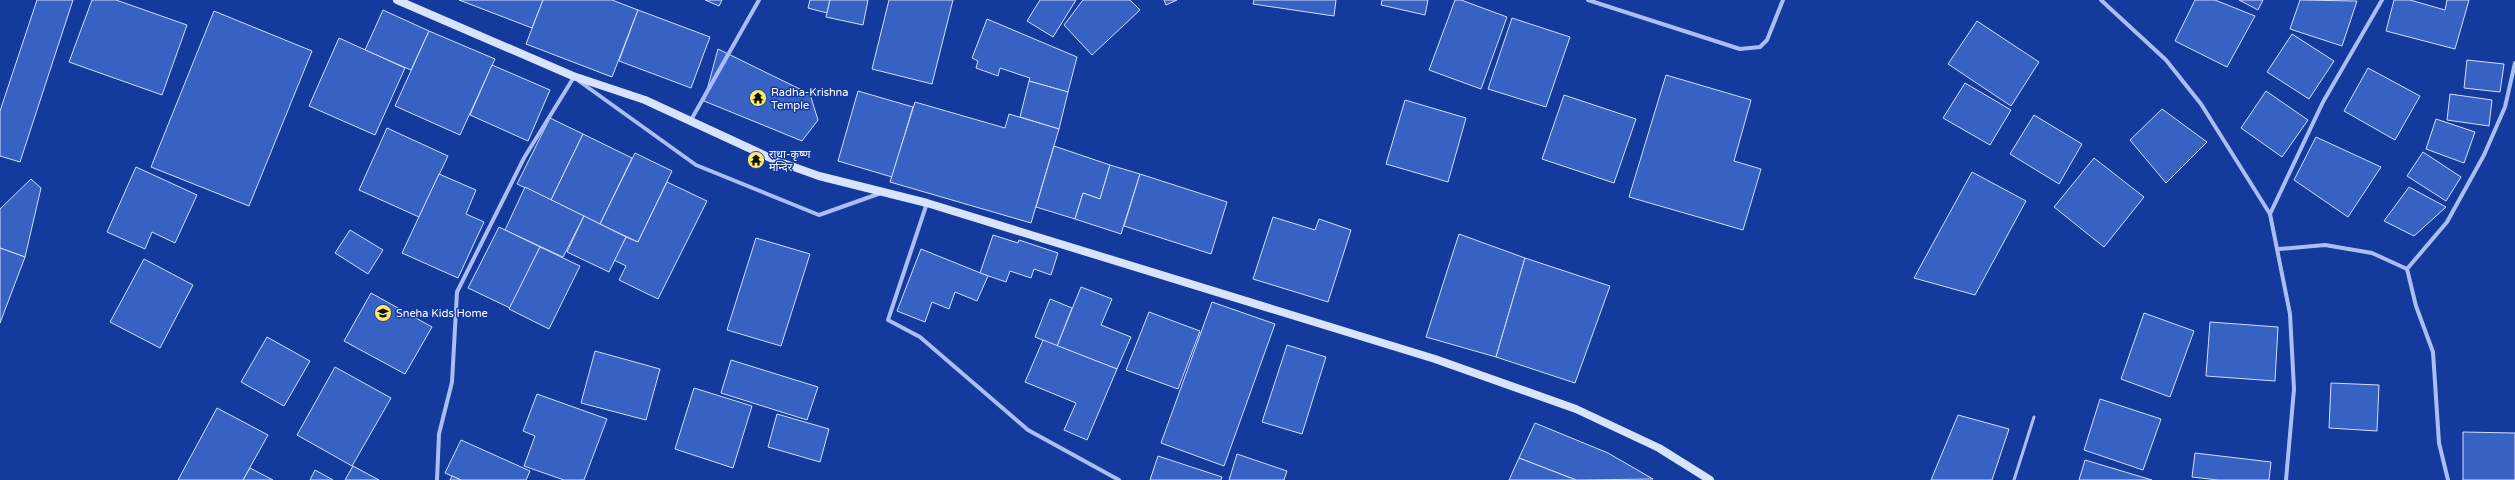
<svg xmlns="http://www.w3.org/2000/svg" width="2515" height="480" font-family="'Varela Round','Noto Sans Devanagari',sans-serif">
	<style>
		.building { fill: #3761c2; stroke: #d1defd }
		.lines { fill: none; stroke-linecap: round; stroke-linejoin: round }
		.lane { stroke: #a9bff4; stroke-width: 3 }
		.street { stroke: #a9bff4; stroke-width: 4 }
		.secondary { stroke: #d8e3fd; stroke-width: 8 }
		.labels { text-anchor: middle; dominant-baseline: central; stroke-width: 3; stroke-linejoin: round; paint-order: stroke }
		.poi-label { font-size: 11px; fill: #fff; stroke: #133a9c; text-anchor: start }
	</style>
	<rect width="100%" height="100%" fill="#133a9c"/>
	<g class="building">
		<path d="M37 0H73L20 162 0 156V111Z"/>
		<path d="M92 0H116L187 25 162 95 69 62Z"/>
		<path d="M459 0H543L532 28Z"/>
		<path d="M543 0H612L638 10 612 77 526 44Z"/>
		<path d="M705 0H722L719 6Z"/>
		<path d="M810 0H830L827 13 808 8Z"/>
		<path d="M830 0H868L863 25 826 17Z"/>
		<path d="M889 0H953L932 84 872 69Z"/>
		<path d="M1040 0H1076L1053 37 1027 21Z"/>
		<path d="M1083 0H1130L1140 10 1092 55 1064 25Z"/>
		<path d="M1164 0H1177L1166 5Z"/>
		<path d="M1254 0H1336L1334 16 1253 4Z"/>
		<path d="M1382 0H1428L1425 15 1381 5Z"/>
		<path d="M1455 0H1461L1507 17 1481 89 1429 70Z"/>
		<path d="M2195 0H2215L2255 16 2227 67 2175 41Z"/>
		<path d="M2239 0H2263L2258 10Z"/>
		<path d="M2300 0 2357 1 2342 46 2290 29Z"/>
		<path d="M2394 0H2410L2445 10 2447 0H2469L2455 49 2386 31Z"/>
		<path d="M383 10 429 31 411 70 365 50Z"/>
		<path d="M638 10 710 37 691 88 619 61Z"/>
		<path d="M214 11 312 51 249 206 151 167Z"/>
		<path d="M1512 18 1570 37 1546 107 1488 89Z"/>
		<path d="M987 19 1077 57 1068 92 1029 81 1030 78 1000 68 998 76 976 68 978 61 972 58Z"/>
		<path d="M1977 21 2039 62 2011 106 1948 64Z"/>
		<path d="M429 31 495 59 460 135 395 106Z"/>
		<path d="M2292 34 2334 61 2309 99 2267 72Z"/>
		<path d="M339 38 405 68 375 135 309 106Z"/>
		<path d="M718 49 810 94 818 120 802 141 704 101Z"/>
		<path d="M2467 60 2504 64 2500 92 2464 88Z"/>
		<path d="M492 65 550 90 528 141 470 115Z"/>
		<path d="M2368 68 2420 96 2395 140 2344 111Z"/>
		<path d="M1666 75 1751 100 1734 161 1761 169 1743 230 1629 197Z"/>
		<path d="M1029 81 1068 92 1059 129 1020 117Z"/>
		<path d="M1965 83 2011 110 1990 145 1943 118Z"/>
		<path d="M858 91 913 107 892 177 838 161Z"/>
		<path d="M2266 91 2308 120 2282 157 2241 128Z"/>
		<path d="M2450 94 2492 100 2489 126 2447 120Z"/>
		<path d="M1564 95 1636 119 1614 183 1542 159Z"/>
		<path d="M1405 100 1466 118 1448 182 1386 164Z"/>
		<path d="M915 102 1005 128 1009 114 1059 129 1031 223 890 182Z"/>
		<path d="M2162 109 2207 142 2166 183 2130 140Z"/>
		<path d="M2034 115 2082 144 2059 184 2010 154Z"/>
		<path d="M550 118 583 134 551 200 517 184Z"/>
		<path d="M2436 119 2475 132 2464 163 2426 149Z"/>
		<path d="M387 128 448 156 419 217 359 190Z"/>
		<path d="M583 134 632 158 600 224 551 200Z"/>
		<path d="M2316 137 2381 167 2348 217 2294 180Z"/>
		<path d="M1054 146 1110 165 1100 199 1083 193 1075 219 1036 207Z"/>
		<path d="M2423 152 2461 177 2446 201 2407 176Z"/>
		<path d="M635 153 672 171 638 242 600 224Z"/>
		<path d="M2094 158 2144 197 2104 247 2054 207Z"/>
		<path d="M1110 165 1140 174 1121 234 1075 219 1083 193 1100 199Z"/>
		<path d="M136 167 197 195 175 243 152 232 145 249 107 232Z"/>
		<path d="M1972 172 2026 201 1975 295 1914 278Z"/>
		<path d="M439 174 476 190 466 214 484 222 458 278 402 253Z"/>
		<path d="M1140 174 1227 202 1211 254 1124 226Z"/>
		<path d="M31 179 41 188 25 257 0 248V209Z"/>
		<path d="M667 182 707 201 658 299 619 280 626 266 614 260 626 237 638 242Z"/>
		<path d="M525 187 584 216 563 257 505 230Z"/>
		<path d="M2409 187 2446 207 2414 236 2384 221Z"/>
		<path d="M584 216 626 237 609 272 567 252Z"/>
		<path d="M1273 217 1315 230 1319 219 1351 230 1328 302 1253 279Z"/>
		<path d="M499 227 540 247 510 308 468 288Z"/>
		<path d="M350 230 383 250 368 274 335 253Z"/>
		<path d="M1459 234 1525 258 1496 357 1426 337Z"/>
		<path d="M993 235 1018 243 1019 240 1058 253 1051 275 1034 269 1031 278 1010 271 1006 282 980 273Z"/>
		<path d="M756 238 810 254 781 346 727 330Z"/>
		<path d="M540 247 580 266 549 329 509 309Z"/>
		<path d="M0 248 25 257 0 323Z"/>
		<path d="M921 249 988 276 977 301 955 292 949 309 932 302 925 322 897 311Z"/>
		<path d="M1525 258 1610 286 1575 383 1496 357Z"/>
		<path d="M144 259 193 285 160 348 110 322Z"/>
		<path d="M1081 287 1112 299 1101 325 1131 337 1117 369 1057 346Z"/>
		<path d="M371 293 432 327 405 374 344 341Z"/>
		<path d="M1050 299 1072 308 1057 346 1035 337Z"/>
		<path d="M1212 302 1275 324 1224 466 1161 443Z"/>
		<path d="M1149 312 1200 331 1178 389 1126 370Z"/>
		<path d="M2144 313 2194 331 2170 397 2121 379Z"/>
		<path d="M2210 322 2278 327 2275 381 2206 376Z"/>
		<path d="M267 337 310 361 284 406 241 382Z"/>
		<path d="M1043 340 1117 369 1087 440 1064 430 1076 403 1025 382Z"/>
		<path d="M1287 345 1326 357 1302 434 1262 422Z"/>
		<path d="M595 351 660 369 646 420 581 403Z"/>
		<path d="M731 360 818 387 807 420 721 393Z"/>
		<path d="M335 367 391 398 352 466 297 435Z"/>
		<path d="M2331 383 2379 385 2377 431 2329 428Z"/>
		<path d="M694 388 752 406 733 468 675 449Z"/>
		<path d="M537 394 607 419 584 480H564L524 466 535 436 523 431Z"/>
		<path d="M2100 399 2161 419 2143 470 2084 450Z"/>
		<path d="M217 408 268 435 243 480H178Z"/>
		<path d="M777 414 829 429 820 462 768 447Z"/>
		<path d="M1958 415 2009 429 1992 480H1931Z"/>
		<path d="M1535 423 1608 453 1653 479 1576 480 1519 458Z"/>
		<path d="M2463 432 2515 433V480H2463Z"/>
		<path d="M461 440 530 471 526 480H461L445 473Z"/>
		<path d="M2195 453 2271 462 2269 480H2218L2192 477Z"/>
		<path d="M1237 454 1287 471 1284 480H1229Z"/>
		<path d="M1158 456 1222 477 1221 480H1150Z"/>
		<path d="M1519 458 1576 480H1509Z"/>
		<path d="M2085 460 2152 480H2079Z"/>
		<path d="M353 466 379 480H345Z"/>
		<path d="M250 468 273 480H243Z"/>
		<path d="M315 470 333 480H310Z"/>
		<path d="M452 476 461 480H450Z"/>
	</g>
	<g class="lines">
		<path class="lane" d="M2014 480 2034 417"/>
		<g class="street">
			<path d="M1588 0 1740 49 1760 47 1767 40 1783 0"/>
			<path d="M2101 0 2166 60 2201 104 2270 214 2290 314 2294 389 2286 480"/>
			<path d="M579 81 696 165 819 215 881 193"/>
			<path d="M691 120 759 0"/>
			<path d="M927 203 888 320 920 337 1028 430 1119 480"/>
			<path d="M2270 214 2323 102 2382 0"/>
			<path d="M2279 249 2325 245 2372 253 2407 269"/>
			<path d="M437 480 439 434 452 382 457 292 524 158 574 77"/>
			<path d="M2448 480 2439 443 2433 352 2416 306 2407 269 2447 222 2484 155 2505 107 2515 63"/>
		</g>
		<path class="secondary" d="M397 0 573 76 645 100 777 161 819 176 927 203 1435 359 1576 409 1659 448 1710 480"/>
	</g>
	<defs>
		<g id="temple-disc" transform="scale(0.9)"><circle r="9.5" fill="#ffea6b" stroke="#133a9c"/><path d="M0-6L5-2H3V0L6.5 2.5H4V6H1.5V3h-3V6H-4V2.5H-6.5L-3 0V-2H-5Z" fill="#111"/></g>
		<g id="school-disc" transform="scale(0.9)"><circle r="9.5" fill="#ffea6b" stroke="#133a9c"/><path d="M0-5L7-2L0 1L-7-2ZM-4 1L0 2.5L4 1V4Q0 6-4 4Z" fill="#111"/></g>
	</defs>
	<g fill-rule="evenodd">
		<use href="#temple-disc" x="758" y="98"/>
		<use href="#temple-disc" x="756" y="160"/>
		<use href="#school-disc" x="383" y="313"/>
	</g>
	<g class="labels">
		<g class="poi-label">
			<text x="771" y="92">Radha-Krishna<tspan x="771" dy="13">Temple</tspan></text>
			<text x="769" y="154">राधा-कृष्ण<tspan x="769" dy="13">मन्दिर</tspan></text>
			<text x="396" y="313">Sneha Kids Home</text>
		</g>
	</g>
</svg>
